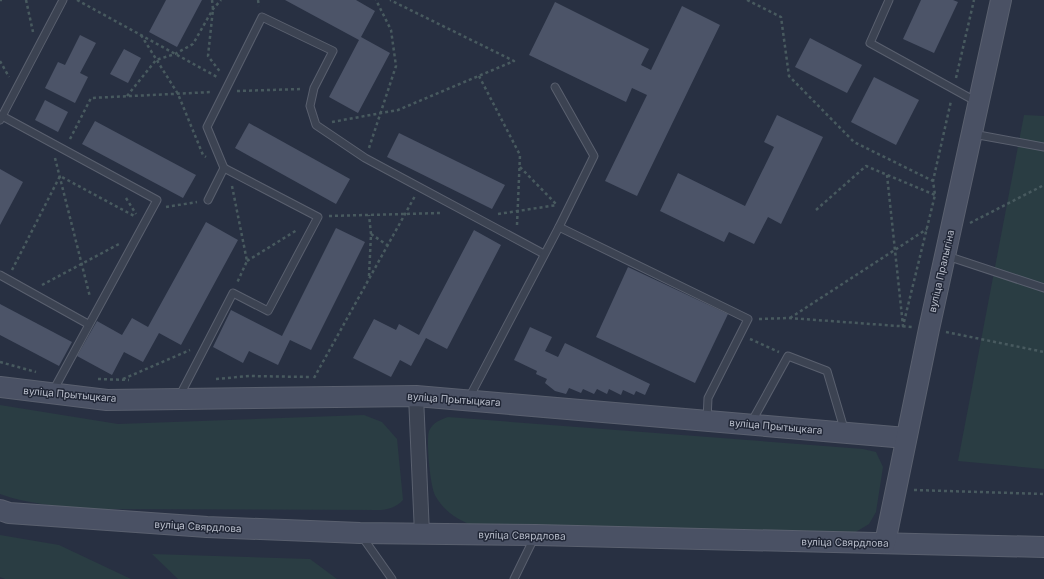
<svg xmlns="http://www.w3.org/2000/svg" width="1044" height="579" font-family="Inter,sans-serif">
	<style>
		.green { fill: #2a3d43 }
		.building { fill: #4c5468 }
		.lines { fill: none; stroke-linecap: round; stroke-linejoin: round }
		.lane-casing { stroke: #5a606f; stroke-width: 9 }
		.street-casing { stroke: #5a606f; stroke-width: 16 }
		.secondary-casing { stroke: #5a606f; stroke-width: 22 }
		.path { stroke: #485a5f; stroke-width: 2.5; stroke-dasharray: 3 3; stroke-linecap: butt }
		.lane { stroke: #3c4352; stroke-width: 7 }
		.street { stroke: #3c4352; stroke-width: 14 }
		.secondary { stroke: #4a5164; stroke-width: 20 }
		.labels { text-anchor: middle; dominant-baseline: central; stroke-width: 3; stroke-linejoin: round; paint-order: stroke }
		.street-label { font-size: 10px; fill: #b9becb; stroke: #212737 }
	</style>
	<rect width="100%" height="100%" fill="#283042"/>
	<g class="green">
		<path d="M1024 115 1044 116V469L958 461Z"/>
		<path d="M0 405 118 424 364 415 382 422 397 439 403 500C396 507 390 509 381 510L86 509C57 506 28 504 0 494Z"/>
		<path d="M448 417 863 449 876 452 883 467 876 512 869 524 854 533 474 526C458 520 445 512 436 497 430 489 426 440 429 431 433 422 440 420 448 417Z"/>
		<path d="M0 535 59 545 131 579H5L0 577Z"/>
		<path d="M152 554 310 559 337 579H178Z"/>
	</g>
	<g class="building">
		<path d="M166 0H202L177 47 149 32Z"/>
		<path d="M285 0H356L375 11 361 37 390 53 358 113 329 97 359 40Z"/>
		<path d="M921 0H953L958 2 934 53 903 39Z"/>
		<path d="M555 2 649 49 641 65 651 70 682 6 720 25 637 196 605 181 647 95 632 88 626 102 529 55Z"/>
		<path d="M80 35 96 43 80 73 88 77 75 103 45 88 58 62 65 65Z"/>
		<path d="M810 38 862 65 847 93 795 67Z"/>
		<path d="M124 49 141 58 128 83 110 74Z"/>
		<path d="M874 77 919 100 896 145 851 122Z"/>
		<path d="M45 100 68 112 58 132 35 120Z"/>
		<path d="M777 115 823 137 781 224 768 217 754 244 729 232 724 242 660 211 678 173 745 206 774 147 764 142Z"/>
		<path d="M95 121 196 175 183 198 82 144Z"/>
		<path d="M249 123 350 179 336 204 235 148Z"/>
		<path d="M399 133 505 185 492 209 387 157Z"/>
		<path d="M0 169 23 182 0 225Z"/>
		<path d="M206 222 238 240 181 345 159 333 143 362 124 352 112 375 77 356 97 321 122 335 132 318 148 327Z"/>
		<path d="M336 228 365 242 311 350 290 340 278 365 249 351 243 363 213 347 231 310 282 336Z"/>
		<path d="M474 230 501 245 447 349 426 338 411 366 400 360 391 377 353 358 374 319 396 330 399 324 419 335Z"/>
		<path d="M628 267 728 314 695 383 596 337Z"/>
		<path d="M0 304 72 342 59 366 0 335Z"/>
		<path d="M530 327 552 337 545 351 558 357 565 343 650 384 645 395 636 391 634 395 623 390 621 395 609 389 607 394 597 389 594 394 583 389 581 393 569 388 566 394 555 391 545 383 547 379 536 374 537 371 514 360Z"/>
	</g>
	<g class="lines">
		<g class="lane-casing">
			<g id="lane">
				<path d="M889 0 870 43 977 102"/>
				<path d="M555 87 594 156 559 227"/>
				<path d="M2 116 157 200 53 391"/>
				<path d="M0 120 63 0"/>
				<path d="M973 134 1044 147"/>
				<path d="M224 168 207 127 262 17 333 51 314 88 310 106 316 125 365 158 544 254"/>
				<path d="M947 256 1044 288"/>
				<path d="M0 275 88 324"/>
				<path d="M179 397 233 293 268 311 318 217 224 168 208 200"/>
				<path d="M469 398 559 227 748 319 708 398 707 420"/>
				<path d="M751 423 788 356 827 371 845 432"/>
				<path d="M361 535 392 579"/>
				<path d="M514 579 535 536"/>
			</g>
		</g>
		<g class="street-casing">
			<path id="street" d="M416 396 422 534"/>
		</g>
		<g class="secondary-casing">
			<g id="secondary">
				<path d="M0 387 107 400 416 396 906 438"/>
				<path d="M0 510 9 513 207 527 360 533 536 535 1044 547"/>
				<path d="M885 543 929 329 1001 0"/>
			</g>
		</g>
		<g class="path">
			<path d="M0 0H2"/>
			<path d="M26 0 33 32"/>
			<path d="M77 0 219 78"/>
			<path d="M212 0 213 9 208 56 221 73"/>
			<path d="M258 0 259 6"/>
			<path d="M747 0 781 17 789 76 854 142 933 181"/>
			<path d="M141 35 178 94 203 155 206 157"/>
			<path d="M0 61 9 77"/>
			<path d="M479 76 520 155 517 225"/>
			<path d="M956 78 974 0"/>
			<path d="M237 91 302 89"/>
			<path d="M127 96 156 60 175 54 193 44 213 9 221 0"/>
			<path d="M332 122 398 110 514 61 390 0"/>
			<path d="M70 139 91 98 212 92"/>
			<path d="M369 148 396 66 391 30 376 0"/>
			<path d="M55 158 90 297"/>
			<path d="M520 167 557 205"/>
			<path d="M887 175 903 326 935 195 933 181 951 101"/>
			<path d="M232 186 247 261 237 283"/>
			<path d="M126 198 136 214"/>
			<path d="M166 207 197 202"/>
			<path d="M816 210 866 166 935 195"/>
			<path d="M498 214 557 205"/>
			<path d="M329 216 441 213"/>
			<path d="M970 223 1044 185"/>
			<path d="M371 234 387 245"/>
			<path d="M247 261 297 230"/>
			<path d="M12 270 60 176 136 217"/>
			<path d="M369 276 371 234 369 215"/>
			<path d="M42 285 119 244"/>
			<path d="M790 318 927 229"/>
			<path d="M759 319 789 318 912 327"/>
			<path d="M946 332 1044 352"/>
			<path d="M750 339 779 352"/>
			<path d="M0 362 36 372"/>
			<path d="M314 378 415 196"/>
			<path d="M98 379 129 380"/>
			<path d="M123 379 190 350"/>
			<path d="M216 379 249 376 311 377"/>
			<path d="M914 490 1044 494"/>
		</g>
		<use href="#lane" class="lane"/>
		<use href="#street" class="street"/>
		<use href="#secondary" class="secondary"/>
	</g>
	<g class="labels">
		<g class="street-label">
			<text transform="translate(941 271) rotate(-77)">вуліца Пралыгіна</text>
			<text transform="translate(70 394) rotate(5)">вуліца Прытыцкага</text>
			<text transform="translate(454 399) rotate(4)">вуліца Прытыцкага</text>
			<text transform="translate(776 426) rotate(5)">вуліца Прытыцкага</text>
			<text transform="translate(198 526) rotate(3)">вуліца Свярдлова</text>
			<text transform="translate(522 535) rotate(1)">вуліца Свярдлова</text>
			<text transform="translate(845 542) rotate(1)">вуліца Свярдлова</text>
		</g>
	</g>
</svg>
